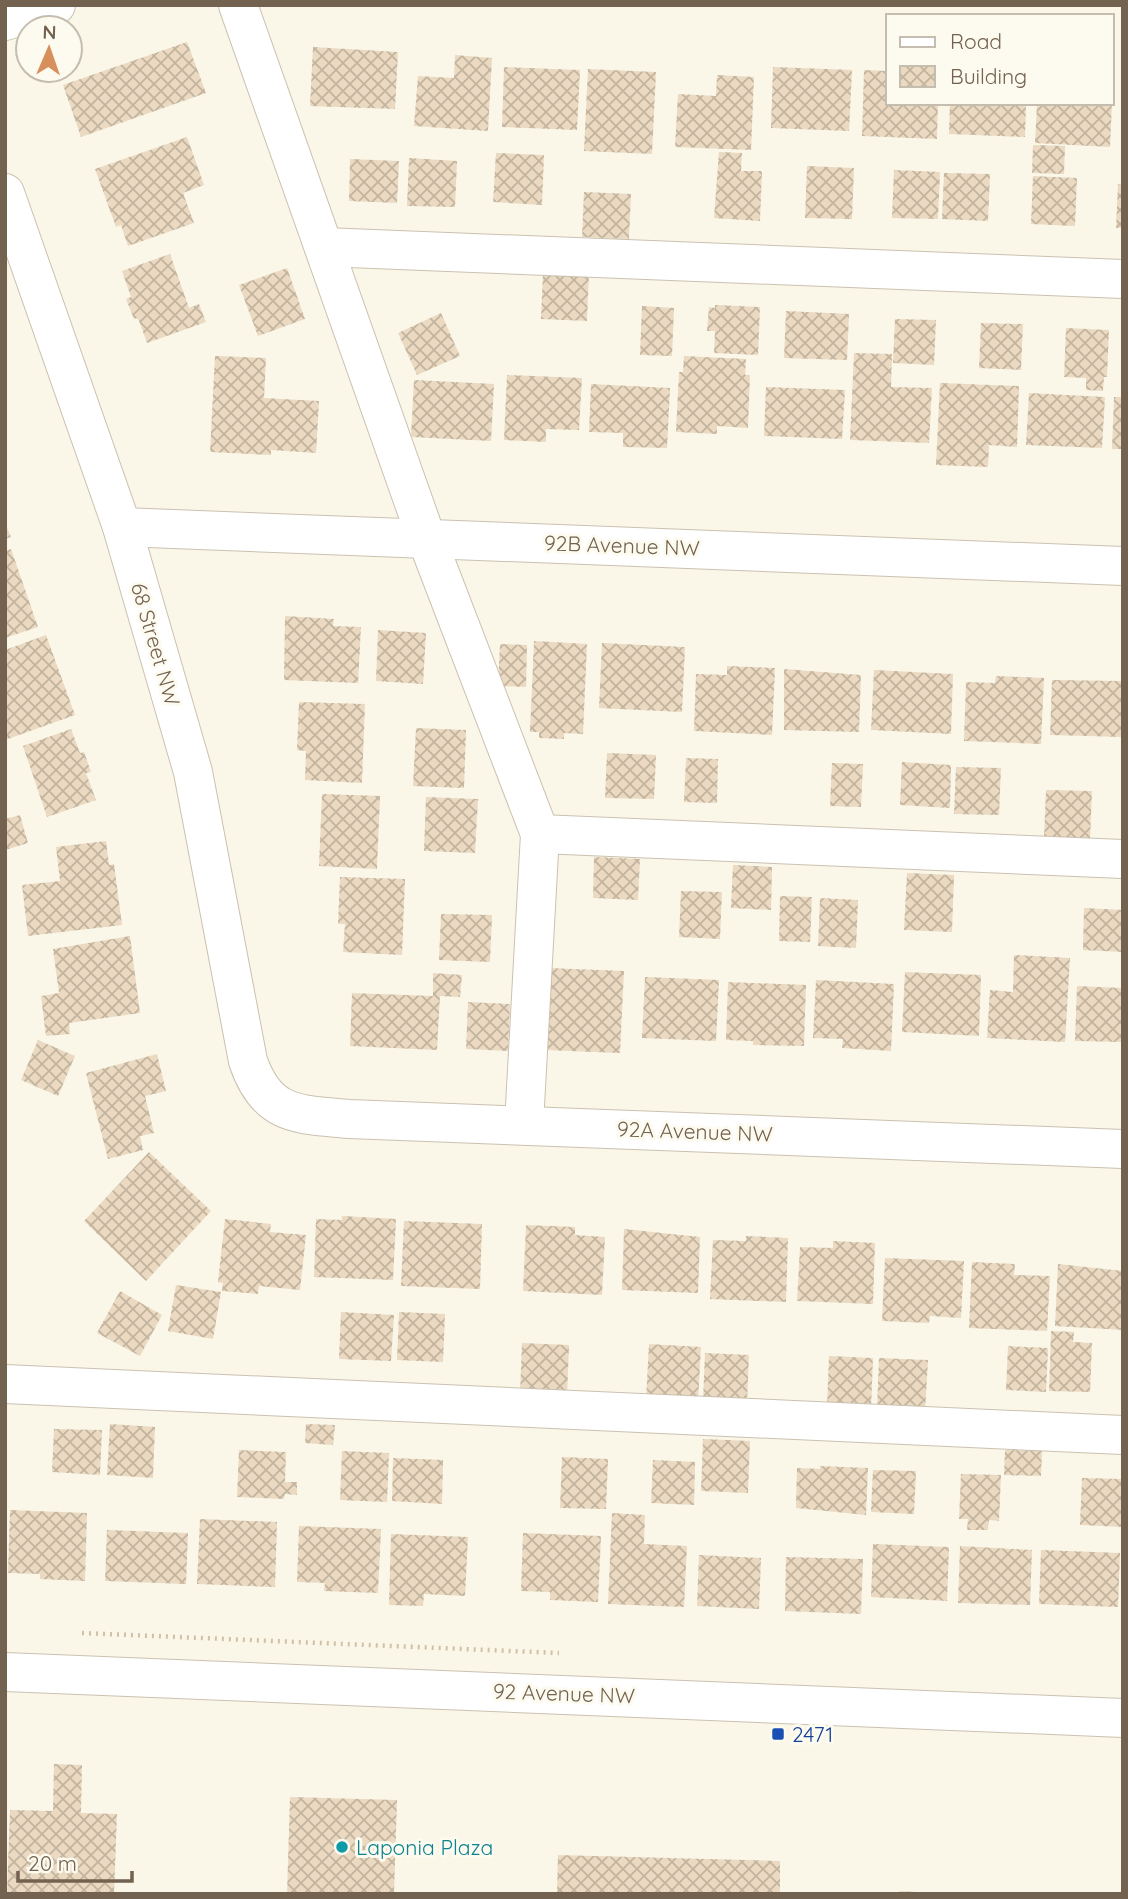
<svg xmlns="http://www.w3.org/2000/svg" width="1128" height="1899" font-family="Quicksand,sans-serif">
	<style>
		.building { fill: url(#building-cross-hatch) }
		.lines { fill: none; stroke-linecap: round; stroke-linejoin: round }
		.minor-casing { stroke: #cbc1b0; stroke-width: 40 }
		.path { stroke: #d2c0a6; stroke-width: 4.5; stroke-dasharray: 2 5; stroke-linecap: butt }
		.minor { stroke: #fff; stroke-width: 38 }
		.transit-dot { fill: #1a4fb4; stroke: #fdfaef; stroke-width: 2.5 }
		.culture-dot { fill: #0f9aa8; stroke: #fdfaef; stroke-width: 2.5 }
		.labels { text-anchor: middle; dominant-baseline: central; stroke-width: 6; stroke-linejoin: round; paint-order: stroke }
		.street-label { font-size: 21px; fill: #72624f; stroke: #fdfaef }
		.transit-label { font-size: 21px; fill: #164399; stroke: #fdfaef; text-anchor: start }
		.culture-label { font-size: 21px; fill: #0d838f; stroke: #fdfaef; text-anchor: start }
	</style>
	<defs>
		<pattern id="building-cross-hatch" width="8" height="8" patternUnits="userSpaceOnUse" patternTransform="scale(1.75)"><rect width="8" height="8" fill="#ebdac1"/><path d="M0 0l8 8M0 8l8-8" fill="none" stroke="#c3b49f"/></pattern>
	</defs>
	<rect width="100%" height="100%" fill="#faf7e9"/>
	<g class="building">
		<path d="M187 42 206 93 81 137 63 85Z"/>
		<path d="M313 47 398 52 395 109 310 106Z"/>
		<path d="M455 55 492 58 488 131 414 126 418 76 454 78Z"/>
		<path d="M504 67 580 70 577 130 502 127Z"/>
		<path d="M773 67 852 70 849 131 771 128Z"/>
		<path d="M588 69 656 72 652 154 584 151Z"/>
		<path d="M864 70 888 71V103H938L937 139 862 136Z"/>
		<path d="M717 75 754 77 751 150 675 147 678 94 716 96Z"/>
		<path d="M950 103H1026L1025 137 949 134Z"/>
		<path d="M1037 103H1112L1110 147 1035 143Z"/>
		<path d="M187 137 204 185 183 193 194 223 128 246 121 225 116 227 95 169Z"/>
		<path d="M1033 145 1065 146 1064 174 1032 173Z"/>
		<path d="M719 152 742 153 741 171H762L760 221 714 218Z"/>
		<path d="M496 153 544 155 542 205 493 202Z"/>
		<path d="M409 158 457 161 455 207 407 206Z"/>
		<path d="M350 159 399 161 397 203 349 201Z"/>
		<path d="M807 166 854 168 852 219 805 218Z"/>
		<path d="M894 170 940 172 938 219 892 218Z"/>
		<path d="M944 173 990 174 988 221 942 219Z"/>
		<path d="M1033 176 1077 178 1075 226 1031 224Z"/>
		<path d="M1118 184H1123V228H1116Z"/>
		<path d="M584 192 631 194 629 239 582 237Z"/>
		<path d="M170 254 189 308 199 304 206 322 147 343 138 318 134 319 126 299 131 297 122 271Z"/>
		<path d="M287 268 305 319 258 336 239 285Z"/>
		<path d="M543 271 589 273 587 321 541 319Z"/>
		<path d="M715 305 760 307 758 355 714 353 715 331H707L709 307 715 308Z"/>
		<path d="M642 306 674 308 672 356 640 355Z"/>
		<path d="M786 311 849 314 847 360 784 358Z"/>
		<path d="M441 313 460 356 417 375 398 333Z"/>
		<path d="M895 319 936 320 934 365 893 363Z"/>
		<path d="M981 323 1023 324 1021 370 979 368Z"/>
		<path d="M1066 328 1109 330 1107 377H1104L1103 391 1086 390V378L1064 377Z"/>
		<path d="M854 353 892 354 891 387 932 388 929 443 850 440Z"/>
		<path d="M215 356 266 358 264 398 319 401 316 453 271 450V455L210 452Z"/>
		<path d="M684 356 746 359 745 375H750L748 428 717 426V434L676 432 679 372H683Z"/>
		<path d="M507 375 582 378 579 430 546 429V442L504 440Z"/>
		<path d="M414 380 494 384 491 441 411 437Z"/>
		<path d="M940 383 1019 386 1017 447 989 445 988 467 936 465Z"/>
		<path d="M591 384 670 388 667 448 623 447V433L589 432Z"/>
		<path d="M766 387 845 390 842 439 764 436Z"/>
		<path d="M1029 393 1105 397 1102 448 1026 445Z"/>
		<path d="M1114 397H1123V449H1112Z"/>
		<path d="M5 523 11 537 5 539Z"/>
		<path d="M11 549 38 627 5 638V551Z"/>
		<path d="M285 616 334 619 333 626 361 627 358 683 284 680Z"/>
		<path d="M378 630 426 633 423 684 376 681Z"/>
		<path d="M46 635 75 715 5 740V650Z"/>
		<path d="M534 641 587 644 583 734 564 733V739L539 738V732H530Z"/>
		<path d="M602 643 685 647 682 712 599 708Z"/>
		<path d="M500 644 527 645 526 687 498 686Z"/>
		<path d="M727 666 775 668 772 735 694 731 696 674 727 675Z"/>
		<path d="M784 669 861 675 859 732 784 730Z"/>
		<path d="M874 670 953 674 951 734 871 730Z"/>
		<path d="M996 676 1044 678 1041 744 964 741 966 682 995 683Z"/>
		<path d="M1052 680 1123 681V737L1050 735Z"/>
		<path d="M299 702 365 704 362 783 305 780 306 751 297 750Z"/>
		<path d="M416 728 466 730 464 788 413 786Z"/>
		<path d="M71 729 80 753 84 752 91 772 86 773 96 800 47 817 23 746Z"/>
		<path d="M607 753 656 755 654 799 605 798Z"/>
		<path d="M686 758 718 759 717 803 684 802Z"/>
		<path d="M902 762 951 765 950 808 900 805Z"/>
		<path d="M832 763 863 764 861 807 830 806Z"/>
		<path d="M956 767 1001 768 999 815 954 814Z"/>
		<path d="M1046 790 1092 791 1090 840 1044 838Z"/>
		<path d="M322 794 380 796 377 869 319 866Z"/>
		<path d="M426 797 478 799 475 853 424 851Z"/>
		<path d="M20 815 28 843 5 850V819Z"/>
		<path d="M106 841 109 865 114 864 122 925 28 936 22 885 60 881 56 847Z"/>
		<path d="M594 857 640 859 638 900 593 898Z"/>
		<path d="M733 865 772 867 771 910 731 908Z"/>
		<path d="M907 873 954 875 952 932 904 930Z"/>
		<path d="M340 877 405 879 402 955 343 952 345 924H338Z"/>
		<path d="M681 891 722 892 720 939 679 937Z"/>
		<path d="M780 896 812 897 810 942 779 941Z"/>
		<path d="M820 898 858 900 856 948 818 946Z"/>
		<path d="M1084 908 1123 910V952L1083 950Z"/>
		<path d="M441 914 492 915 490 962 439 960Z"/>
		<path d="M130 936 140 1013 69 1023 70 1034 46 1036 41 996 59 993 53 949Z"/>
		<path d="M1014 955 1070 958 1065 1042 987 1038 990 990 1013 992Z"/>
		<path d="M549 968 624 971 620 1053 545 1050Z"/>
		<path d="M905 972 981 975 979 1036 902 1032Z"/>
		<path d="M433 973 462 975 460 997 440 996 437 1050 350 1046 352 993 433 996Z"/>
		<path d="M645 977 719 980 716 1041 642 1038Z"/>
		<path d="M816 980 894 984 891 1051 842 1048 843 1039 813 1038Z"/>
		<path d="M728 982 806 985 804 1046 753 1045V1041L726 1040Z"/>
		<path d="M1077 986 1123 988V1042L1075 1041Z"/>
		<path d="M468 1002 510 1004 508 1051 466 1049Z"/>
		<path d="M38 1040 75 1056 58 1096 21 1080Z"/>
		<path d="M157 1054 166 1091 145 1096 154 1133 140 1136 143 1150 108 1159 86 1073Z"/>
		<path d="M149 1152 211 1211 146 1281 84 1221Z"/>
		<path d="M342 1216 396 1219 393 1280 314 1277 316 1219 342 1220Z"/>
		<path d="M225 1219 271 1224 270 1232 306 1235 300 1290 259 1286 258 1294 222 1291 223 1283 218 1282Z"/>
		<path d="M404 1221 482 1224 480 1289 401 1286Z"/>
		<path d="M526 1225 575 1227V1235L605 1237 602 1295 523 1291Z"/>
		<path d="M624 1229 700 1237 698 1293 622 1290Z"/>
		<path d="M746 1236 788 1238 786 1302 710 1299 713 1240 746 1241Z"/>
		<path d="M833 1241 875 1243 873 1304 797 1301 800 1247 833 1248Z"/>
		<path d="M885 1258 964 1261 961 1318 930 1316 929 1323 882 1321Z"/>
		<path d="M972 1262 1015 1264 1014 1275 1050 1276 1047 1331 969 1328Z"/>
		<path d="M1058 1264 1123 1271V1330L1055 1326Z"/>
		<path d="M176 1285 221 1292 213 1339 168 1331Z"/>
		<path d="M120 1291 162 1315 140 1356 97 1333Z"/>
		<path d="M341 1312 394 1315 391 1361 339 1359Z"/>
		<path d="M399 1312 445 1314 443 1362 397 1360Z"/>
		<path d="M1051 1331 1074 1332 1073 1342 1092 1343 1090 1392 1049 1391Z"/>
		<path d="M522 1343 569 1345 567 1396 520 1394Z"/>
		<path d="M649 1344 701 1347 698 1402 646 1400Z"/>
		<path d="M1008 1346 1048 1348 1046 1392 1006 1390Z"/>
		<path d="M705 1353 749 1355 747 1403 703 1401Z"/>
		<path d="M829 1356 873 1358 871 1409 827 1407Z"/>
		<path d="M879 1358 928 1360 925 1412 877 1409Z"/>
		<path d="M110 1424 155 1427 153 1478 107 1475Z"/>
		<path d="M306 1424 335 1425 333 1445 305 1443Z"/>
		<path d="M54 1429 102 1430 100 1475 52 1472Z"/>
		<path d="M703 1439 750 1441 748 1493 701 1491Z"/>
		<path d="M239 1450 286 1452 285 1482H297V1495L285 1494 284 1499 237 1497Z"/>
		<path d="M1005 1450 1042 1451 1041 1476 1004 1475Z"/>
		<path d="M342 1451 389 1453 387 1502 340 1500Z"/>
		<path d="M562 1457 608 1459 606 1509 560 1508Z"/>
		<path d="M393 1458 443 1460 442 1504 392 1501Z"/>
		<path d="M653 1460 695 1462 694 1505 651 1503Z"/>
		<path d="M820 1466 868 1468 866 1515 796 1508 797 1468 820 1469Z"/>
		<path d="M873 1470 916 1471 914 1514 871 1512Z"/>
		<path d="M961 1474 1001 1475 999 1521 989 1520 988 1530H967L968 1519H959Z"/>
		<path d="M1082 1478 1123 1479V1527L1080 1525Z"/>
		<path d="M10 1510 87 1513 85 1581 40 1579V1574L8 1573Z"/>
		<path d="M612 1513 645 1515 644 1544 687 1546 684 1607 608 1604Z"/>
		<path d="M200 1519 277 1522 275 1587 197 1584Z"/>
		<path d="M299 1526 381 1529 378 1593 324 1591 325 1583 297 1582Z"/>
		<path d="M107 1530 188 1533 186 1584 105 1581Z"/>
		<path d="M523 1533 601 1536 598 1602 550 1600V1592L521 1591Z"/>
		<path d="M391 1534 468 1537 465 1596 424 1594 423 1606 389 1605Z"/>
		<path d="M873 1544 949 1547 947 1601 871 1597Z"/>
		<path d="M960 1546 1032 1550 1030 1605 958 1603Z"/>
		<path d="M1041 1550 1120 1553 1118 1607 1039 1604Z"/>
		<path d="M699 1555 761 1558 759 1609 697 1606Z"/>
		<path d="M786 1557 863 1559 861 1614 785 1611Z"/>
		<path d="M54 1764 82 1765 81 1813 117 1814 114 1894H7L10 1810 53 1811Z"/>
		<path d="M290 1797 397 1800 394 1894H287Z"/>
		<path d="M558 1855 780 1861V1894H557Z"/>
		<path d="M899 1891 918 1892V1894H898Z"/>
	</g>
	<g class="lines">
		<g class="minor-casing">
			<g id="minor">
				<path d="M238 5 426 537 540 834 524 1124"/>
				<path d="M5 21 56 5"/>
				<path d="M5 193 122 527 193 772 248 1061C267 1117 298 1114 349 1119L1123 1149"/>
				<path d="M324 247 1123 279"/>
				<path d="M122 527 1123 566"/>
				<path d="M540 834 1123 859"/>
				<path d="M5 1384 1123 1435"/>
				<path d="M5 1672 1123 1718"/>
			</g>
		</g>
		<path class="path" d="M82 1633 559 1653"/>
		<use href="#minor" class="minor"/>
	</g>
	<rect class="transit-dot" x="771" y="1727" width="14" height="14" rx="3.5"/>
	<circle class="culture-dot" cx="342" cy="1847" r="7"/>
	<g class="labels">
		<g class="street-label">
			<text transform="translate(622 545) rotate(2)">92B Avenue NW</text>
			<text transform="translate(156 644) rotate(74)">68 Street NW</text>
			<text transform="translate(695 1131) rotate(2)">92A Avenue NW</text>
			<text transform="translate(564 1693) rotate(2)">92 Avenue NW</text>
		</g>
		<g class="transit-label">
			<text x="792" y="1734">2471</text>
		</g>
		<g class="culture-label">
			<text x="356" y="1847">Laponia Plaza</text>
		</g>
	</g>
	<rect width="1128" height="1899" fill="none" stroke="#72624f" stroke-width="14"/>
	<rect x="886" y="14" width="228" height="91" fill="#fdfaef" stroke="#c5bdaf" stroke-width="2"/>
	<rect x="900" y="37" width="35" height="10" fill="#ffffff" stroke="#c5bdaf" stroke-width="2"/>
	<text x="950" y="49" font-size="21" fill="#72624f">Road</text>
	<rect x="900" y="66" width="35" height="21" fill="url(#building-cross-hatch)" stroke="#c5bdaf" stroke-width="2"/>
	<text x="950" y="84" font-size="21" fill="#72624f">Building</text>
	<g transform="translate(49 49) rotate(2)"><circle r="33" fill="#fdfaef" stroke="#c5bdaf" stroke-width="2"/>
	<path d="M0-5L12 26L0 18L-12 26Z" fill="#d78f5b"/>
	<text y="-10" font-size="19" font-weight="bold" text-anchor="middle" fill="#72624f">N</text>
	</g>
	<path d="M18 1871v10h114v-10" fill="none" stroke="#72624f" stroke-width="3.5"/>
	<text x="28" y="1871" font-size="21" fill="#72624f" stroke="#fdfaef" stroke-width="5" paint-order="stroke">20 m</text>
</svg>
